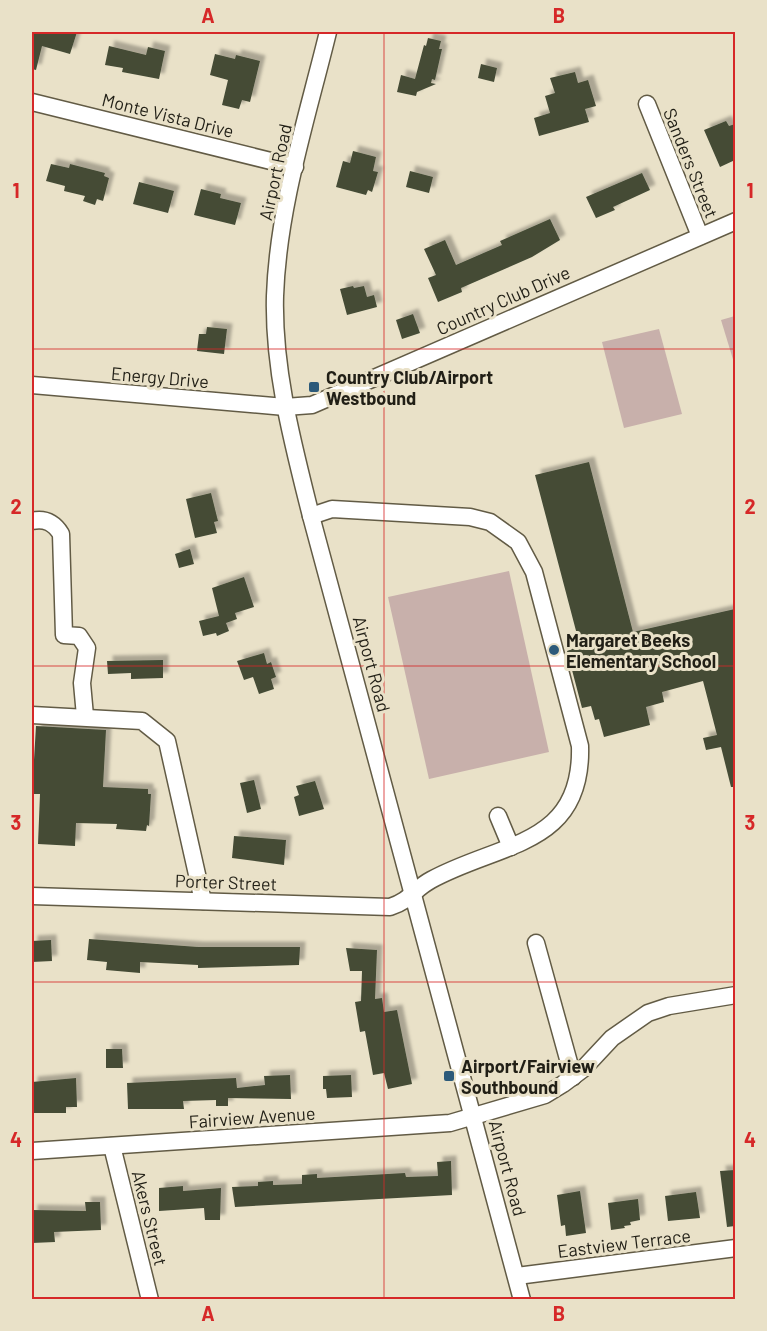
<svg xmlns="http://www.w3.org/2000/svg" width="767" height="1331" font-family="Barlow,sans-serif">
	<style>
		.green { fill: #c8b0ab }
		.building { fill: #444b36; filter: url(#shadow) }
		.lines { fill: none; stroke-linecap: round; stroke-linejoin: round }
		.minor-casing { stroke: #625b45; stroke-width: 19 }
		.minor { stroke: #fff; stroke-width: 16 }
		.grid { fill: none; stroke: #d62828; stroke-width: 1.5; stroke-opacity: 0.55 }
		.poi-dot { fill: #2c5a7a; stroke: #e9e1c8; stroke-width: 2 }
		.labels { text-anchor: middle; dominant-baseline: central; stroke-width: 6; stroke-linejoin: round; paint-order: stroke }
		.street-label { font-size: 18px; fill: #211f16; stroke: #e9e1c8 }
		.poi-label { font-size: 18px; font-weight: bold; fill: #211f16; stroke: #e9e1c8; text-anchor: start }
		.neatline { fill: none; stroke: #d62828; stroke-width: 2 }
		.grid-label { font-size: 20px; text-anchor: middle; font-weight: bold; fill: #d62828 }
	</style>
	<defs>
		<filter id="shadow"><feDropShadow dx="5.5" dy="-5.5" stdDeviation="1.5" flood-color="#0004"/></filter>
	</defs>
	<rect width="100%" height="100%" fill="#e9e1c8"/>
	<g class="green">
		<path d="M735 316H736L735 366 721 320Z"/>
		<path d="M659 329 682 414 624 428 602 342Z"/>
		<path d="M509 571 549 752 429 779 388 597Z"/>
	</g>
	<g class="building">
		<path d="M32 32H77L70 54 42 46 36 70 32 69Z"/>
		<path d="M428 38 441 41 439 49H442L435 80 432 79 431 83 436 84 417 92 416 96 397 92 401 75 415 79 424 45 426 46Z"/>
		<path d="M109 46 146 55 148 47 165 51 159 79 122 72 123 68 105 65Z"/>
		<path d="M215 54 235 59 236 55 260 61 250 102 242 100 239 109 222 105 228 80 210 75Z"/>
		<path d="M481 64 497 68 494 82 478 78Z"/>
		<path d="M575 72 578 83 588 80 596 106 585 109 589 122 539 136 534 118 550 113 545 96 555 93 550 78Z"/>
		<path d="M726 121 729 126 735 124V160L720 167 704 130Z"/>
		<path d="M353 151 376 157 373 171 378 172 372 192 368 190 366 195 336 187 343 161 350 163Z"/>
		<path d="M51 164 69 168 70 164 105 173 104 176 109 178 103 201 97 199 95 205 83 201 85 196 64 191 65 186 46 181Z"/>
		<path d="M410 171 433 177 429 193 406 187Z"/>
		<path d="M642 173 650 190 613 207 615 210 596 218 586 197Z"/>
		<path d="M139 182 174 191 168 213 133 204Z"/>
		<path d="M201 189 221 194 220 198 241 203 235 225 194 215Z"/>
		<path d="M550 219 560 240 532 257 461 288 462 292 438 302 428 278 436 275 424 249 445 240 456 265 502 245 500 241Z"/>
		<path d="M353 286 354 288 364 286 367 297 374 295 377 307 347 315 340 289Z"/>
		<path d="M413 314 420 333 402 339 396 320Z"/>
		<path d="M207 327 227 329 224 354 197 351 199 334H206Z"/>
		<path d="M589 462 633 632 735 609V787H731L721 747 706 750 703 738 717 735 703 681 662 692 664 702 646 707 650 725 604 737 599 719 595 720 591 706 582 708 567 651 580 646 535 475Z"/>
		<path d="M211 493 218 521 214 522 217 533 195 538 186 499Z"/>
		<path d="M190 549 194 564 179 568 175 554Z"/>
		<path d="M244 577 254 607 235 613 237 619 226 623 229 631 217 636 216 633 203 636 199 621 219 616 212 588Z"/>
		<path d="M264 653 267 664 271 662 276 677 271 679 274 689 259 694 253 677 244 680 237 661Z"/>
		<path d="M163 660V678L131 679V673L108 674 107 661Z"/>
		<path d="M36 726 106 730 103 787 148 789V794H151L149 826 147 825 146 831 116 829 117 824 76 823 75 846 38 844 40 794H32Z"/>
		<path d="M254 780 261 809 247 813 240 783Z"/>
		<path d="M315 781 324 809 299 816 294 797 299 795 296 786Z"/>
		<path d="M234 836 286 840 284 865 232 858Z"/>
		<path d="M89 939 198 947H300L299 965 198 968V965L140 962V973L106 970 107 962 87 960Z"/>
		<path d="M51 940 52 961 32 962V941Z"/>
		<path d="M346 948 377 950 375 999 382 998 384 1012 397 1010 412 1084 388 1089 384 1073 373 1075 365 1031 360 1032 355 1002 361 1001 362 971H350Z"/>
		<path d="M106 1049H122L123 1068H106Z"/>
		<path d="M290 1075 291 1099 228 1098V1106H216V1100L183 1101 184 1109H128L127 1083 236 1078 237 1088 265 1085 264 1076Z"/>
		<path d="M351 1075 352 1097 327 1098 326 1089H323V1076Z"/>
		<path d="M76 1078 77 1107H66V1113H32V1082Z"/>
		<path d="M451 1161 452 1195 235 1207 232 1187 258 1186V1182L273 1181V1185L302 1184V1175L317 1174V1178L405 1173 406 1177 438 1176 437 1162Z"/>
		<path d="M735 1170V1226L727 1227 720 1171Z"/>
		<path d="M183 1186V1191L221 1188 220 1220H205L204 1208 159 1211V1188Z"/>
		<path d="M580 1191 586 1233 566 1236 565 1225 561 1226 557 1195Z"/>
		<path d="M696 1192 700 1218 668 1221 665 1196Z"/>
		<path d="M638 1199 640 1220 630 1222 631 1225 624 1226 625 1228 611 1230 608 1203Z"/>
		<path d="M85 1202H100L101 1230 54 1232 55 1242 32 1243V1210L86 1211Z"/>
	</g>
	<g class="lines">
		<g class="minor-casing">
			<g id="minor">
				<path d="M328 32C307 118 278 207 275 296 273 370 293 444 311 516L522 1300"/>
				<path d="M32 102 295 167"/>
				<path d="M647 104 700 236"/>
				<path d="M32 385 285 407 312 405 736 221"/>
				<path d="M32 521C45 518 54 523 61 534L64 635 79 636 87 648 82 683 85 716"/>
				<path d="M32 715 142 721 167 741 203 901"/>
				<path d="M498 816 511 847"/>
				<path d="M32 896 390 907C411 900 414 889 431 880 500 842 583 847 580 746L534 572 518 542 490 522 470 517 332 509 311 516"/>
				<path d="M536 943 573 1077"/>
				<path d="M112 1146 150 1300"/>
				<path d="M32 1151 450 1123 545 1095 563 1084 583 1069 612 1038 648 1013 669 1006 736 995"/>
				<path d="M517 1276 736 1248"/>
			</g>
		</g>
		<use href="#minor" class="minor"/>
	</g>
	<path class="grid" d="M384 32V1300M32 349H736M32 666H736M32 982H736"/>
	<g class="poi-dot">
		<rect x="308" y="381" width="12" height="12" rx="3"/>
		<circle cx="554" cy="650" r="6"/>
		<rect x="443" y="1070" width="12" height="12" rx="3"/>
	</g>
	<g class="labels">
		<g class="street-label">
			<text transform="translate(168 115) rotate(14)">Monte Vista Drive</text>
			<text transform="translate(691 163) rotate(68)">Sanders Street</text>
			<text transform="translate(275 172) rotate(-78)">Airport Road</text>
			<text transform="translate(503 300) rotate(-24)">Country Club Drive</text>
			<text transform="translate(160 377) rotate(5)">Energy Drive</text>
			<text transform="translate(372 664) rotate(75)">Airport Road</text>
			<text transform="translate(226 882) rotate(2)">Porter Street</text>
			<text transform="translate(252 1117) rotate(-4)">Fairview Avenue</text>
			<text transform="translate(508 1168) rotate(75)">Airport Road</text>
			<text transform="translate(150 1218) rotate(76)">Akers Street</text>
			<text transform="translate(624 1243) rotate(-7)">Eastview Terrace</text>
		</g>
		<g class="poi-label">
			<text x="326" y="377">Country Club/Airport<tspan x="326" dy="21">Westbound</tspan></text>
			<text x="566" y="640">Margaret Beeks<tspan x="566" dy="21">Elementary School</tspan></text>
			<text x="461" y="1066">Airport/Fairview<tspan x="461" dy="21">Southbound</tspan></text>
		</g>
	</g>
	<rect width="767" height="1331" fill="none" stroke="#e9e1c8" stroke-width="66"/>
	<rect x="33" y="33" width="701" height="1265" class="neatline"/>
	<g class="grid-label">
		<text x="208" y="23">A</text>
		<text x="559" y="23">B</text>
		<text x="16" y="198">1</text>
		<text x="750" y="198">1</text>
		<text x="16" y="514">2</text>
		<text x="750" y="514">2</text>
		<text x="16" y="830">3</text>
		<text x="750" y="830">3</text>
		<text x="16" y="1147">4</text>
		<text x="750" y="1147">4</text>
		<text x="208" y="1321">A</text>
		<text x="559" y="1321">B</text>
	</g>
</svg>
